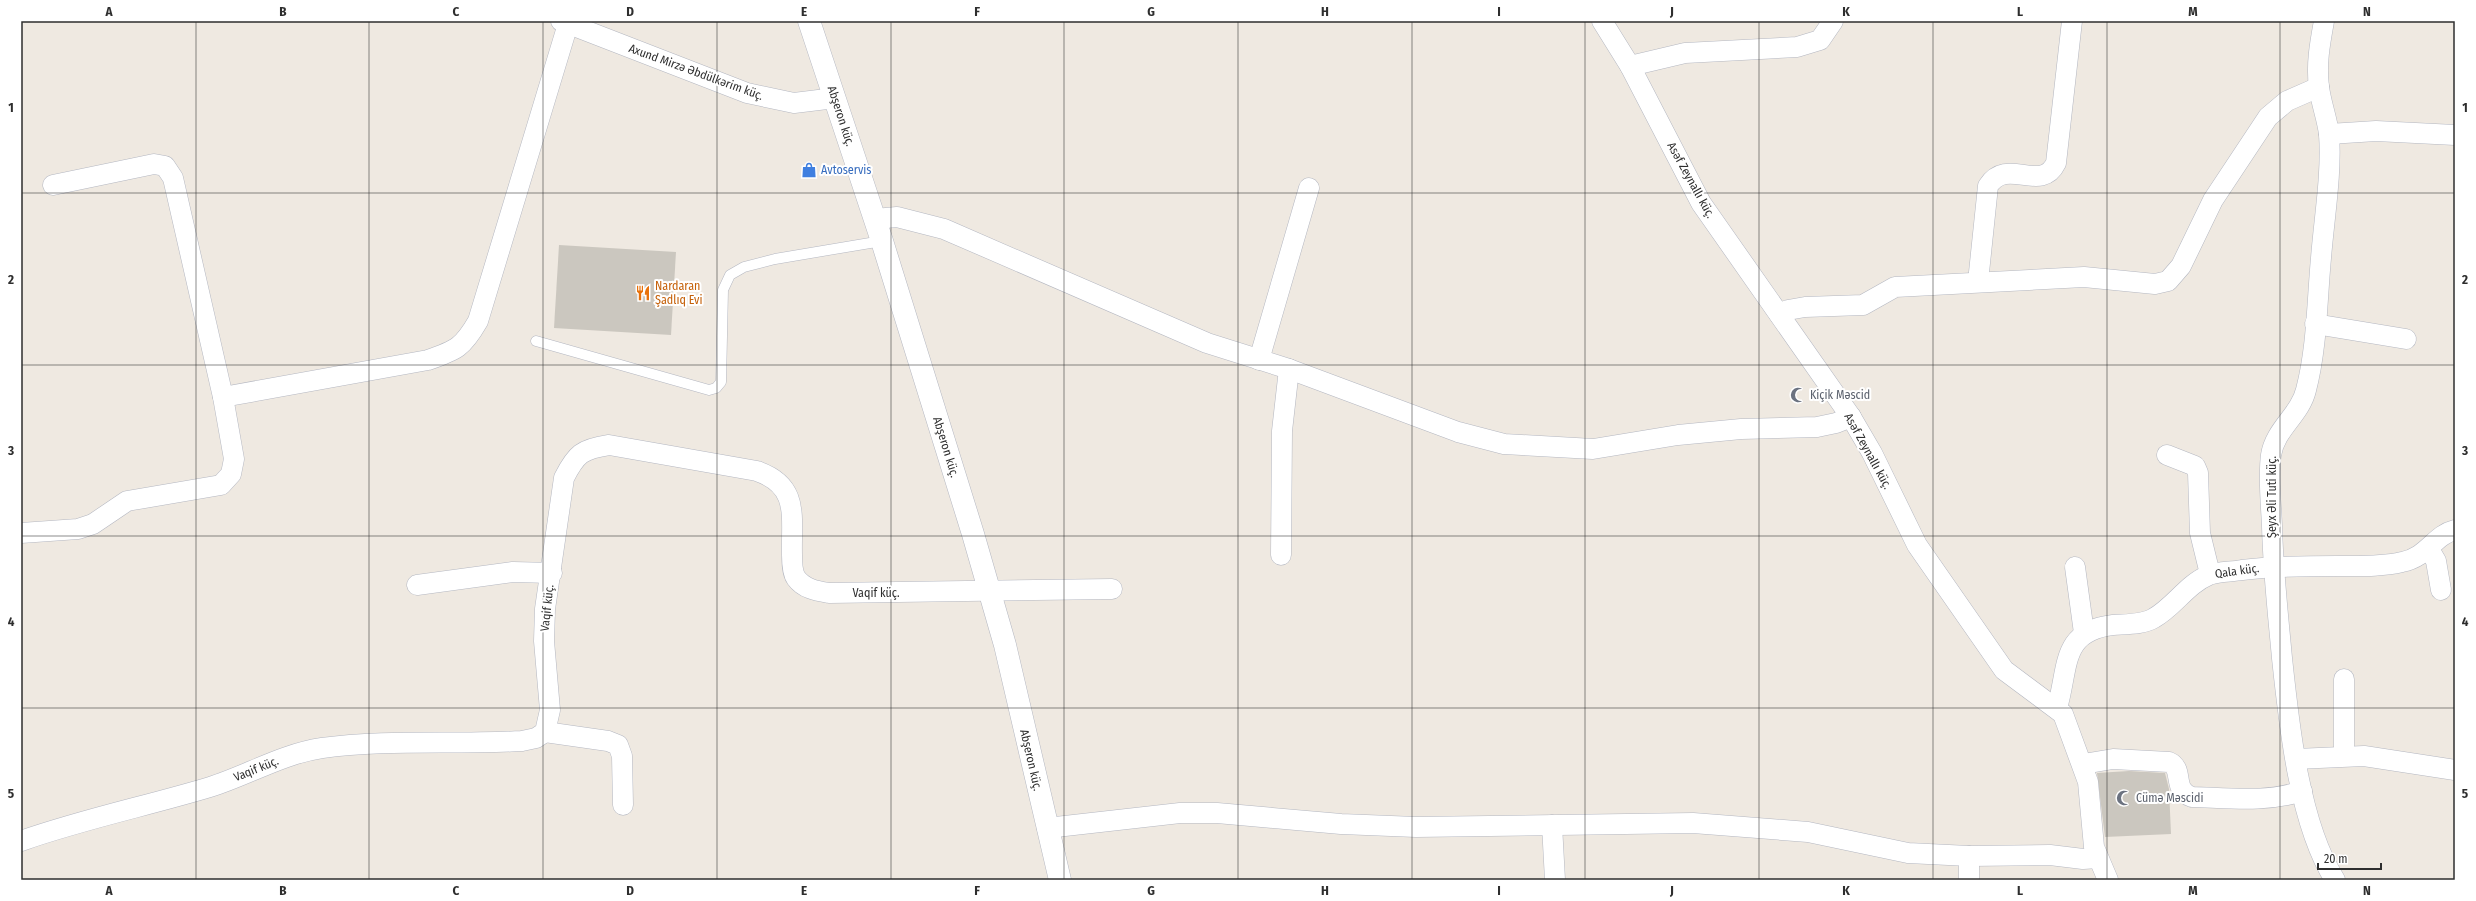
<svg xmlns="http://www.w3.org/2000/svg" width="2476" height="901" font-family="'Fira Sans Condensed',sans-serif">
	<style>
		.building { fill: #cbc7bf }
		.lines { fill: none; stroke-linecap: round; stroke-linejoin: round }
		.lane-casing { stroke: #b4b7c1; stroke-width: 11 }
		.street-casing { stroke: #b4b7c1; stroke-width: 21 }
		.secondary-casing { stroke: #b4b7c1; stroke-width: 23 }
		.lane { stroke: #fff; stroke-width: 10 }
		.street { stroke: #fff; stroke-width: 20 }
		.secondary { stroke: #fff; stroke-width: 22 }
		.grid { fill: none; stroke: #2e2e2e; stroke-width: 1; stroke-opacity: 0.55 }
		.labels { text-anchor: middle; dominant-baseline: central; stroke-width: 4; stroke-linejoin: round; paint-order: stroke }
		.street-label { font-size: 12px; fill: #2e2e2e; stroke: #fff }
		.shop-label { font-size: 12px; fill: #366cbe; stroke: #fff; text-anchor: start }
		.food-label { font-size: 12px; fill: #c56008; stroke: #fff; text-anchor: start }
		.worship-label { font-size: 12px; fill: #5b616d; stroke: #fff; text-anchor: start }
		.neatline { fill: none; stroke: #2e2e2e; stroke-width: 1.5 }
		.grid-label { font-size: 13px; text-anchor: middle; font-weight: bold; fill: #2e2e2e }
	</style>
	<rect width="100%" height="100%" fill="#efe9e1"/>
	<g class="building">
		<path d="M559 245 676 252 671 335 554 328Z"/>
		<path d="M2129 771 2165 773 2169 789 2171 834 2105 837 2097 773Z"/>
	</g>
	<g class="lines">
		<g class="lane-casing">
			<path id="lane" d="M536 341 709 390 716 388 721 382 723 290 730 275 744 267 775 259 882 241"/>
		</g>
		<g class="street-casing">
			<g id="street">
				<path d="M561 21 747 93 794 103 835 98"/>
				<path d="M1602 21 1630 66 1701 203 1851 417 1872 453 1917 545 2004 670 2063 714 2088 782 2094 847 2108 880"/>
				<path d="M2324 21C2320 43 2316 64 2319 87 2321 103 2327 118 2329 134 2332 173 2324 219 2321 258 2317 301 2317 348 2306 390 2300 415 2275 429 2271 455 2268 478 2271 503 2272 526 2273 570 2278 614 2282 658 2289 724 2299 824 2335 880"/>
				<path d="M1630 66 1685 53 1797 47 1820 40 1833 21"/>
				<path d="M2329 134 2376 131 2455 135"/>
				<path d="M875 219 897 217 944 229 1207 343 1289 369 1458 432 1504 444 1593 449 1678 435 1741 429 1817 427 1836 423 1851 417"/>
				<path d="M1978 282 1988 186C2007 156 2041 194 2056 163L2072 21"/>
				<path d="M1779 314 1788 310 1805 307 1863 305 1895 287 2084 277 2155 284 2168 281 2181 266 2213 200 2268 117 2287 101 2319 87"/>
				<path d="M2315 324 2406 339"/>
				<path d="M1259 360 1309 188"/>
				<path d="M223 397 428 360C457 350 463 347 478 321L568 24"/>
				<path d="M2167 455 2195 466 2198 473 2200 533 2210 574"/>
				<path d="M21 533 78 529 93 524 127 501 221 485 231 474 234 459 223 397 173 178 165 166 154 164 53 185"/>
				<path d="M2429 549 2436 561 2441 590"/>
				<path d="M1281 555 1282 431 1289 369"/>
				<path d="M2075 567 2084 633"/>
				<path d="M417 585 513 572 552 573"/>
				<path d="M2057 708C2069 668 2060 631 2113 625 2125 624 2143 625 2154 618 2174 607 2187 584 2209 575 2218 571 2232 572 2242 570 2274 566 2306 566 2338 566 2359 566 2381 567 2402 562 2428 557 2434 535 2455 530"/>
				<path d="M545 732 608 741 618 745 622 756 623 805"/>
				<path d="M2344 755V679"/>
				<path d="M2296 759 2364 756 2455 770"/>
				<path d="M2083 764 2113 759 2169 762C2185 769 2171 790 2192 797 2228 798 2267 803 2302 791"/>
				<path d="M1552 825 1555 880"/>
				<path d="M1047 828 1180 813H1217L1341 824 1416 827 1693 823 1808 832 1908 853 1969 856 2050 855 2083 859 2098 858"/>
				<path d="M21 841C83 819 147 806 210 787 248 775 282 754 322 748 387 739 455 745 522 741L536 738 545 732 550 710 544 641 545 609 564 478C576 454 582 449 609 445L757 471C800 486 791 516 792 555 792 562 792 572 796 578 804 589 817 591 829 593L1112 589"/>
				<path d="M1969 856V880"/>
			</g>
		</g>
		<g class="secondary-casing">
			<path id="secondary" d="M809 21 882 241 973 534 1005 645 1060 880"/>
		</g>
		<use href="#lane" class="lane"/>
		<use href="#street" class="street"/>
		<use href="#secondary" class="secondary"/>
	</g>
	<path class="grid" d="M196 21V880M369 21V880M543 21V880M717 21V880M891 21V880M1064 21V880M1238 21V880M1412 21V880M1585 21V880M1759 21V880M1933 21V880M2107 21V880M2280 21V880M21 193H2455M21 365H2455M21 536H2455M21 708H2455"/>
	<defs>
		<g id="shop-bare" transform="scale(1.2)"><path d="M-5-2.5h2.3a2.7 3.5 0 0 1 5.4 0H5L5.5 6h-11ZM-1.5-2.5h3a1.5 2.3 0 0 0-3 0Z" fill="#3f7fe0" stroke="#fff" stroke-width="2.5" paint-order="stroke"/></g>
		<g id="restaurant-bare" transform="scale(1.2)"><path d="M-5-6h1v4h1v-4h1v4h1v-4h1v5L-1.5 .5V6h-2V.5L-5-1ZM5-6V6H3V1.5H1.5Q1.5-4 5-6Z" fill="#e8710a" stroke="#fff" stroke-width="2.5" paint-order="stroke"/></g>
		<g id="mosque-bare" transform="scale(1.2)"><path d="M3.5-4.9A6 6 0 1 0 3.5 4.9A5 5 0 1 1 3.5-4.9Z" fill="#6b7280" stroke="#fff" stroke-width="2.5" paint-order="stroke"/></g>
	</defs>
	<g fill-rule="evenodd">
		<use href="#shop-bare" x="809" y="170"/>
		<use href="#restaurant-bare" x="643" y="293"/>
		<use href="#mosque-bare" x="1798" y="395"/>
		<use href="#mosque-bare" x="2124" y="798"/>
	</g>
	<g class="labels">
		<g class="street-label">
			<text transform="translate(696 72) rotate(20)">Axund Mirzə Əbdülkərim küç.</text>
			<text transform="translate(841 116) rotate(72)">Abşeron küç.</text>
			<text transform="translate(1691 180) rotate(61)">Asəf Zeynallı küç.</text>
			<text transform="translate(946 447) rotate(73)">Abşeron küç.</text>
			<text transform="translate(1868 451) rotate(61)">Asəf Zeynallı küç.</text>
			<text transform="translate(2272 497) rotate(-90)">Şeyx Əli Tuti küç.</text>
			<text transform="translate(2237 571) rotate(-8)">Qala küç.</text>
			<text x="876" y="593">Vaqif küç.</text>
			<text transform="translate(547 608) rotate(-84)">Vaqif küç.</text>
			<text transform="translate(1031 760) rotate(77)">Abşeron küç.</text>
			<text transform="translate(256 769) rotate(-22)">Vaqif küç.</text>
		</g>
		<g class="shop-label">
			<text x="821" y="170">Avtoservis</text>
		</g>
		<g class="food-label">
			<text x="655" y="286">Nardaran<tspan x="655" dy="14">Şadlıq Evi</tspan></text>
		</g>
		<g class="worship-label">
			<text x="1810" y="395">Kiçik Məscid</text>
			<text x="2136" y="798">Cümə Məscidi</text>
		</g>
	</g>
	<rect width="2476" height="901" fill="none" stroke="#ffffff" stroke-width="44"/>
	<path d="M2318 863v6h63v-6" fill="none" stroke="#2e2e2e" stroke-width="2"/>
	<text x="2324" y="863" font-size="12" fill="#2e2e2e" stroke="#ffffff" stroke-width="3" paint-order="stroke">20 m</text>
	<rect x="22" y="22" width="2432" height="857" class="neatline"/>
	<g class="grid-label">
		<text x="109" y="16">A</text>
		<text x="283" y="16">B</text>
		<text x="456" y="16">C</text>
		<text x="630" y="16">D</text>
		<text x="804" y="16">E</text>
		<text x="977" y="16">F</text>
		<text x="1151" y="16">G</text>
		<text x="1325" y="16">H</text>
		<text x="1499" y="16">I</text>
		<text x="1672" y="16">J</text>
		<text x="1846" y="16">K</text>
		<text x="2020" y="16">L</text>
		<text x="2193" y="16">M</text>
		<text x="2367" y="16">N</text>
		<text x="11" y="112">1</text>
		<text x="2465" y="112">1</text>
		<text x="11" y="284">2</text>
		<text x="2465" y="284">2</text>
		<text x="11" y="455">3</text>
		<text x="2465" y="455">3</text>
		<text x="11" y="626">4</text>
		<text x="2465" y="626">4</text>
		<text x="11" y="798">5</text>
		<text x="2465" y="798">5</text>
		<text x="109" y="895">A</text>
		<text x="283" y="895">B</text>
		<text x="456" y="895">C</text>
		<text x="630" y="895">D</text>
		<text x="804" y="895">E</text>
		<text x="977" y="895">F</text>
		<text x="1151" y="895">G</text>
		<text x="1325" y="895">H</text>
		<text x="1499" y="895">I</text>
		<text x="1672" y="895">J</text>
		<text x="1846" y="895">K</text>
		<text x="2020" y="895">L</text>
		<text x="2193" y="895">M</text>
		<text x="2367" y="895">N</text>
	</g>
</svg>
